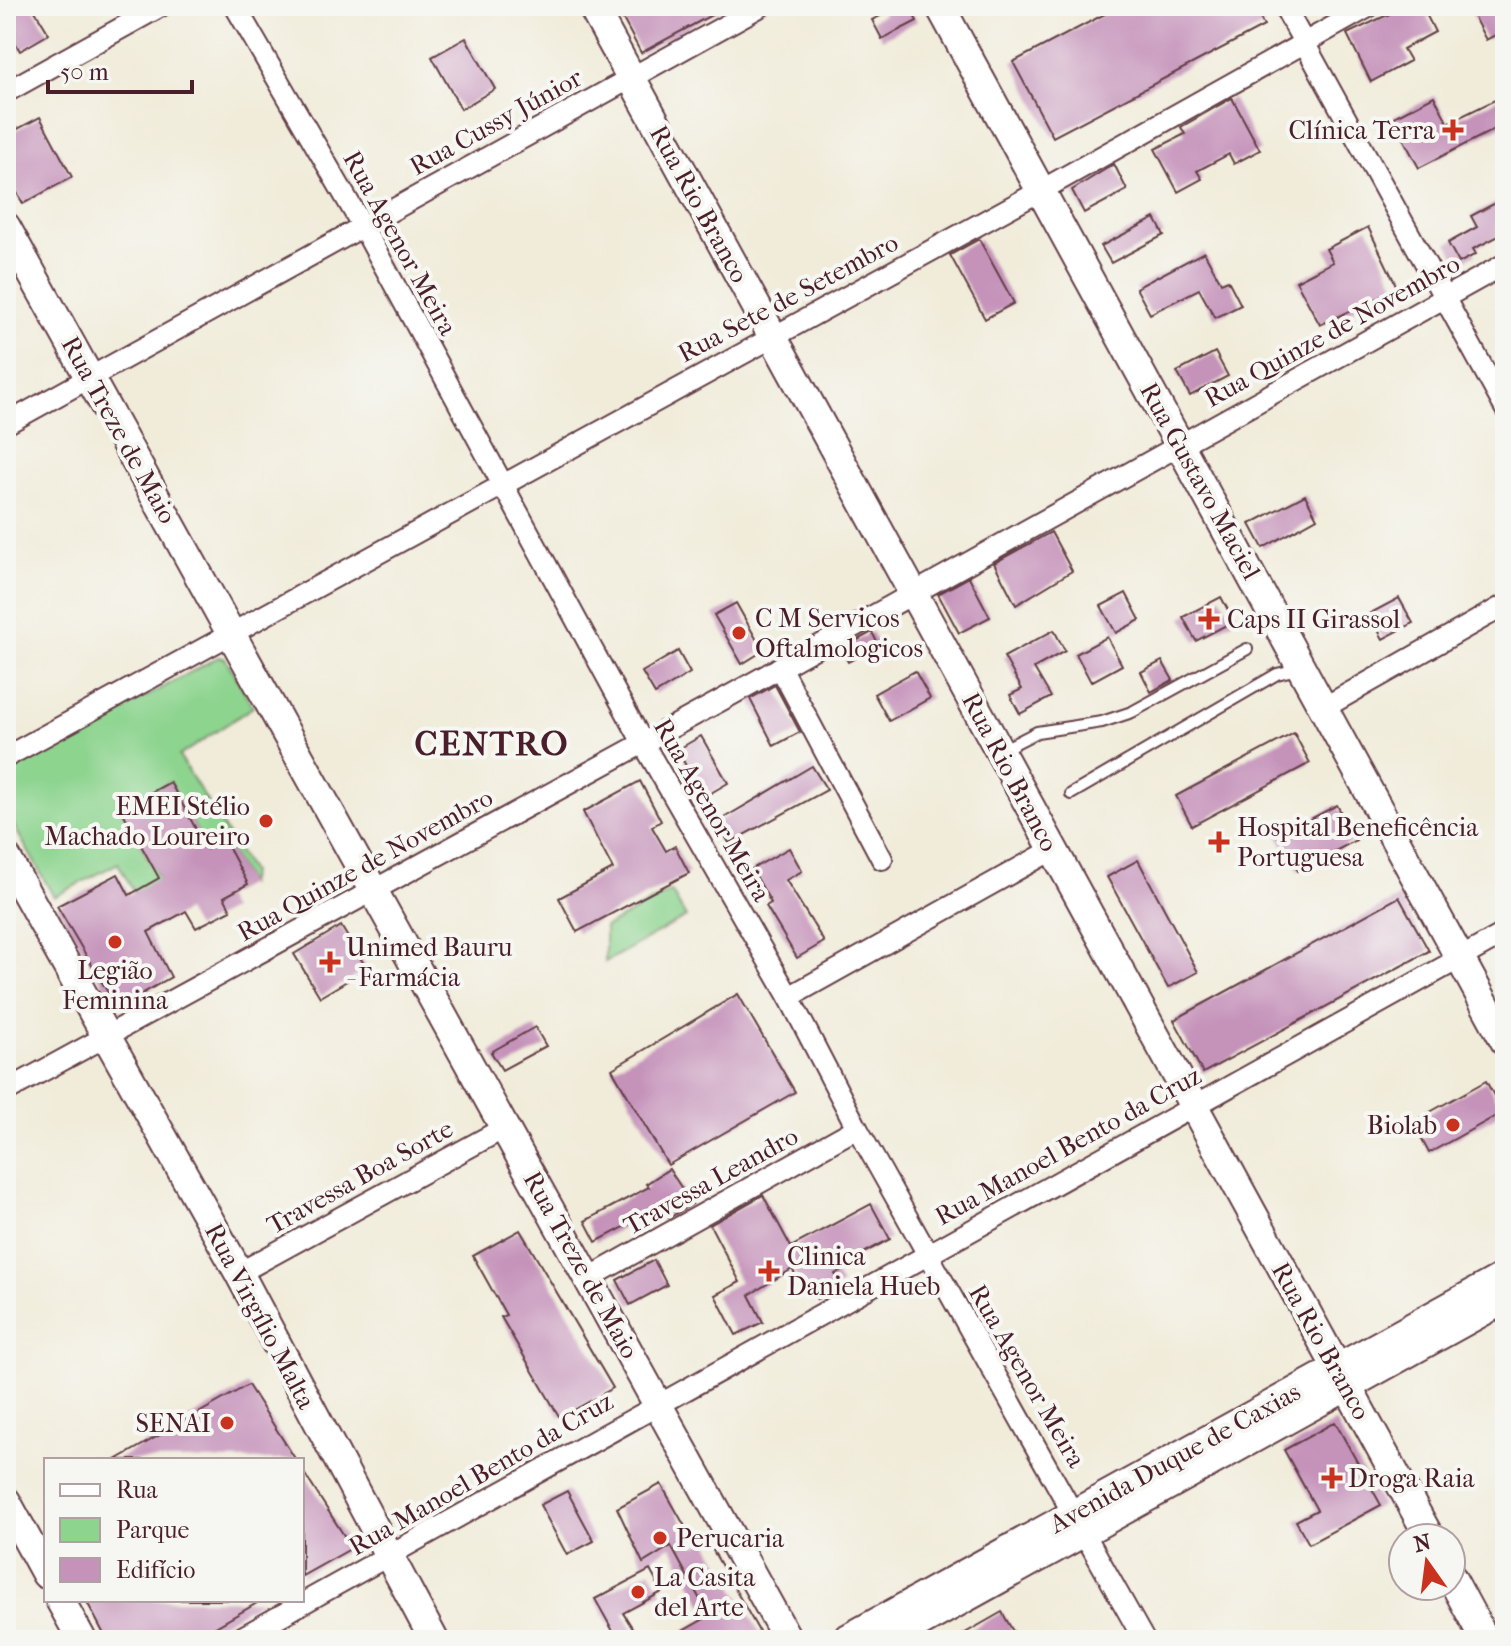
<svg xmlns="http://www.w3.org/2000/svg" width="1511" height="1646" font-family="'IM FELL French Canon',serif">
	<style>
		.green { fill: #8dd48f; stroke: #6c7a5d; stroke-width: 2 }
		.building { fill: #c592ba }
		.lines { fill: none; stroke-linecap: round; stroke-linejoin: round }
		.lane-casing { stroke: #633e45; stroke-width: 14 }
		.street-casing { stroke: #633e45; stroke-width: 24 }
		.secondary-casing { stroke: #633e45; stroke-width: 32 }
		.lane { stroke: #fff; stroke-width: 10 }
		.street { stroke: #fff; stroke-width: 20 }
		.secondary { stroke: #fff; stroke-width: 28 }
		.poi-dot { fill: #c8321e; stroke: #f6f6f2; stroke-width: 3 }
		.labels { text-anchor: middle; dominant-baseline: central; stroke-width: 8; stroke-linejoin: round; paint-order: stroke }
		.street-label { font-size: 26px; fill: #4a1f2b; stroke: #f6f6f2 }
		.poi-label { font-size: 26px; fill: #4a1f2b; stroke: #f6f6f2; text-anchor: start }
		.district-label { font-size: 34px; font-weight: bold; letter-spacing: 2px; fill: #4a1f2b; stroke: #f6f6f2 }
	</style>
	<rect width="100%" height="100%" fill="#f6f6f2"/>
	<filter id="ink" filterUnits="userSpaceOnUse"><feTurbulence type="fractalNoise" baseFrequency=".0125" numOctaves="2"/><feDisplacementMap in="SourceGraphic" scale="16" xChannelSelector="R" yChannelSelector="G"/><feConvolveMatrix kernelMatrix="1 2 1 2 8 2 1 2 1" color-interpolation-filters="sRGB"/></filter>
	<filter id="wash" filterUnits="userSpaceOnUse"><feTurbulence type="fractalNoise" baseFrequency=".006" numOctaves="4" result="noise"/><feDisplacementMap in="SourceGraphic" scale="32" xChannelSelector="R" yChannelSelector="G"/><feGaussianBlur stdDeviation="1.8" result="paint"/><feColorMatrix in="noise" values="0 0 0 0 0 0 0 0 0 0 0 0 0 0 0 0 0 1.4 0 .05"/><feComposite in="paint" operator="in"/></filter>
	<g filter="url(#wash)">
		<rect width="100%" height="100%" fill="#f1ecda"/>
		<g class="green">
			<path d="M218 657 225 658 253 707 179 756 251 872 248 884 224 840 207 849 170 782 121 809 159 878 149 920 118 863 54 897 6 812V774Z"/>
			<path d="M671 891 686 917 605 962V927Z"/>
		</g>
		<g id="blocks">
			<g class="building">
				<path d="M28 6H32L49 34 20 51 6 27V19Z"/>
				<path d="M616 6H728L641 53Z"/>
				<path d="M879 6H909L917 21 882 39 872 20 884 14Z"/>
				<path d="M1120 6H1271L1272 12 1260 18 1264 26 1053 137 1013 62Z"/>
				<path d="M1406 6H1422L1435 32 1403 49 1410 61 1371 82 1347 34Z"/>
				<path d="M1468 6H1496L1505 30 1486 40Z"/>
				<path d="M466 38 495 89 461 109 432 57Z"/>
				<path d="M1505 95V124L1419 168 1392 118 1434 96 1448 123Z"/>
				<path d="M1232 98 1260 150 1234 164 1229 154 1197 171 1202 179 1178 192 1155 149 1185 134 1181 127Z"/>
				<path d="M40 117 72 177 23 204 6 172V135Z"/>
				<path d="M1114 164 1127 190 1084 213 1072 190Z"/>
				<path d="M1505 198V233L1473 249 1476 254 1459 263 1448 243 1477 227 1471 216Z"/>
				<path d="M1155 218 1164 235 1111 263 1101 246Z"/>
				<path d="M1368 227 1398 289 1320 325 1296 281 1333 262 1326 249Z"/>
				<path d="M979 239 1014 303 985 319 950 255Z"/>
				<path d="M1204 252 1221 283 1228 280 1241 305 1215 318 1199 289 1150 314 1136 288Z"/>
				<path d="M1215 352 1228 376 1190 396 1177 372Z"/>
				<path d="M1305 495 1317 518 1263 548 1250 524Z"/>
				<path d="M1051 532 1072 571 1016 605 994 563Z"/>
				<path d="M969 577 990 617 959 633 938 594Z"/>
				<path d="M1126 593 1140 620 1116 633 1101 606Z"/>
				<path d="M1221 597 1234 621 1196 641 1183 617Z"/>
				<path d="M1399 598 1413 623 1383 639 1369 614Z"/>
				<path d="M736 603 763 651 742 664 714 615Z"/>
				<path d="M1054 630 1065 651 1034 668 1051 697 1020 714 1010 695 1022 689 1004 657Z"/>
				<path d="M872 632 879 646 848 662 841 649Z"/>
				<path d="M1107 637 1122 665 1091 682 1076 654Z"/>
				<path d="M678 651 690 673 655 694 642 672Z"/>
				<path d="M1162 661 1173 680 1151 692 1141 672Z"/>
				<path d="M915 671 930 698 889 721 874 694Z"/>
				<path d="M775 685 800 732 774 746 750 699Z"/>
				<path d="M1294 733 1310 763 1192 826 1176 796Z"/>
				<path d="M701 736 728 783 704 797 677 750Z"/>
				<path d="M812 766 827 790 729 843 717 822Z"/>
				<path d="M640 781 661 821 652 827 666 851 675 846 689 873 577 932 559 898 613 869 583 812Z"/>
				<path d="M170 782 207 849 224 839 248 884 224 897 231 910 196 928 186 911 148 932 171 977 117 1008 57 906 118 874 129 895 159 878 121 809Z"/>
				<path d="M1337 805 1356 840 1298 871 1278 836Z"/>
				<path d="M789 848 802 871 786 880 824 942 797 958 766 906 771 903 752 869Z"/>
				<path d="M1138 860 1198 972 1168 988 1107 877Z"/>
				<path d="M1399 897 1429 951 1203 1073 1174 1020Z"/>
				<path d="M341 926 367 969 320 997 294 954Z"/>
				<path d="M738 994 795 1092 668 1165 612 1069Z"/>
				<path d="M535 1027 546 1046 502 1070 491 1052Z"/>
				<path d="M1486 1081 1503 1112 1429 1153 1421 1138 1431 1133 1421 1117Z"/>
				<path d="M669 1169 692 1204 669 1218 662 1207 596 1242 585 1221 649 1187 646 1184Z"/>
				<path d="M763 1195 791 1247 871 1204 890 1239 845 1263 847 1267 835 1274 842 1285 817 1299 813 1291 807 1294 792 1269 749 1295 763 1322 736 1335 715 1295 740 1282 710 1225Z"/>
				<path d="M520 1230 613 1388 560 1418 501 1317 506 1315 473 1256Z"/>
				<path d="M654 1260 667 1285 630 1305 617 1280Z"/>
				<path d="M248 1385 296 1460H116Z"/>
				<path d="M1335 1422 1381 1505 1309 1544 1296 1521 1317 1510 1284 1450Z"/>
				<path d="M302 1470 352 1548 302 1576Z"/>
				<path d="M661 1484 696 1546 707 1540 764 1640H667L709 1616 671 1546 643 1563 617 1508Z"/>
				<path d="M567 1491 594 1541 567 1555 540 1505Z"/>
				<path d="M650 1570 662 1592 623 1613 640 1640H618L595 1599Z"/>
				<path d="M86 1600H262L193 1640H107Z"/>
				<path d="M1002 1612 1018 1640H953Z"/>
			</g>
		</g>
	</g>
	<g filter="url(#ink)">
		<use href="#blocks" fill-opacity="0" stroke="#633e45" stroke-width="2"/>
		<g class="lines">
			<g class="lane-casing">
				<g id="lane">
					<path d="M1000 751 1037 732 1102 722 1132 712 1247 649"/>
					<path d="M1071 794 1277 674 1301 668"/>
				</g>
			</g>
			<g class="street-casing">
				<g id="street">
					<path d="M235 6 363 227 643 743 789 997 857 1128 1144 1640"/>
					<path d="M1284 6 1505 408"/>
					<path d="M6 92 161 6"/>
					<path d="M6 424 761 6"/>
					<path d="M780 667 882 859"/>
					<path d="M1325 707 1505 605"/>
					<path d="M6 757 1040 191 1370 6"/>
					<path d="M789 997 1052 850"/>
					<path d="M6 1091 731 695 1505 264"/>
					<path d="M239 1273 506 1127"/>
					<path d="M589 1278 857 1128"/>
					<path d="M237 1640 1505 933"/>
				</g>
			</g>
			<g class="secondary-casing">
				<g id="secondary">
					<path d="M592 6 1430 1538"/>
					<path d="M940 6 1505 1041"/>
					<path d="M6 227 788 1640"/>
					<path d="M6 857 239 1273 434 1640"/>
					<path d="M6 1501 46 1574"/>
					<path d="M1451 1577 1485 1640"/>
					<path d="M60 1600 82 1640"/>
					<path d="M845 1640 1505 1276"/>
					<path d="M889 1640 1505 1299"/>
				</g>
			</g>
			<use href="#lane" class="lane"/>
			<use href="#street" class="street"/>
			<use href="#secondary" class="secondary"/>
		</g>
	</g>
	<g class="poi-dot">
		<path d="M1449 118h8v8h8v8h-8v8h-8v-8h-8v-8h8z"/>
		<path d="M1205 607h8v8h8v8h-8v8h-8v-8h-8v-8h8z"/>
		<circle cx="739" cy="633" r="8"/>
		<circle cx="266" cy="821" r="8"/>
		<path d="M1215 830h8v8h8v8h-8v8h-8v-8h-8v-8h8z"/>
		<circle cx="115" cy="942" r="8"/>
		<path d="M326 950h8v8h8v8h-8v8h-8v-8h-8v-8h8z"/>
		<circle cx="1453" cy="1125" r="8"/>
		<path d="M765 1259h8v8h8v8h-8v8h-8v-8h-8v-8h8z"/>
		<circle cx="227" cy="1423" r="8"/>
		<path d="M1328 1466h8v8h8v8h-8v8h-8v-8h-8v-8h8z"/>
		<circle cx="660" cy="1538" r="8"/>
		<circle cx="638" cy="1592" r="8"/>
	</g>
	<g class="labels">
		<g class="street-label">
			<text transform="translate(496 122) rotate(-29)">Rua Cussy Júnior</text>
			<text transform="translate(699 204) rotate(61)">Rua Rio Branco</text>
			<text transform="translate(400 243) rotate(61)">Rua Agenor Meira</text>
			<text transform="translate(788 298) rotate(-28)">Rua Sete de Setembro</text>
			<text transform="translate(1332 331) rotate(-29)">Rua Quinze de Novembro</text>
			<text transform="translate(119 430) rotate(61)">Rua Treze de Maio</text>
			<text transform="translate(1200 481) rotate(61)">Rua Gustavo Maciel</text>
			<text transform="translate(1010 772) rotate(62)">Rua Rio Branco</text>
			<text transform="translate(712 810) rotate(60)">Rua Agenor Meira</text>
			<text transform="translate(365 865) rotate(-29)">Rua Quinze de Novembro</text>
			<text transform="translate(1068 1146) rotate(-29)">Rua Manoel Bento da Cruz</text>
			<text transform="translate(360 1177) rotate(-29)">Travessa Boa Sorte</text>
			<text transform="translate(711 1181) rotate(-29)">Travessa Leandro</text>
			<text transform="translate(581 1265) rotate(61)">Rua Treze de Maio</text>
			<text transform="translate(260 1316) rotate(62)">Rua Virgílio Malta</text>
			<text transform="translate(1321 1341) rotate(61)">Rua Rio Branco</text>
			<text transform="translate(1027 1376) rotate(60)">Rua Agenor Meira</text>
			<text transform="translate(1175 1458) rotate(-29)">Avenida Duque de Caxias</text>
			<text transform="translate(481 1474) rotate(-30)">Rua Manoel Bento da Cruz</text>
		</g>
		<g class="poi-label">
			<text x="1435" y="130" text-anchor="end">Clínica Terra</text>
			<text x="755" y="618">C M Servicos<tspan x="755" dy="30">Oftalmologicos</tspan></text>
			<text x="1227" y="619">Caps II Girassol</text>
			<text x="250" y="806" text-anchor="end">EMEI Stélio<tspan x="250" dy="30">Machado Loureiro</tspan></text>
			<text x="1237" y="827">Hospital Beneficência<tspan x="1237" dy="30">Portuguesa</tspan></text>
			<text x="346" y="947">Unimed Bauru<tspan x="346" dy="30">- Farmácia</tspan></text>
			<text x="115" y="970" text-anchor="middle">Legião<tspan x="115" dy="30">Feminina</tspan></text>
			<text x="1437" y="1125" text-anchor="end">Biolab</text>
			<text x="787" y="1256">Clinica<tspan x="787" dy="30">Daniela Hueb</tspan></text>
			<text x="211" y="1423" text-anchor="end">SENAI</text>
			<text x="1348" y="1478">Droga Raia</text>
			<text x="676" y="1538">Perucaria</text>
			<text x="654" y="1577">La Casita<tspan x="654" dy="30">del Arte</tspan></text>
		</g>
		<g class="district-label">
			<text x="492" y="744">CENTRO</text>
		</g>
	</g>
	<rect width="1511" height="1646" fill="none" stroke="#f6f6f2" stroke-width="32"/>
	<rect x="44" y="1458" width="260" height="144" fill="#f6f6f2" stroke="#b1a0a2" stroke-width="2"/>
	<rect x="60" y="1484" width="40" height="12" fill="#ffffff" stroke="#b1a0a2" stroke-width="2"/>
	<text x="116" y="1498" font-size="24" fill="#4a1f2b">Rua</text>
	<rect x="60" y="1518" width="40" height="24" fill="#8dd48f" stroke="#b1a0a2" stroke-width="2"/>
	<text x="116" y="1538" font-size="24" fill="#4a1f2b">Parque</text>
	<rect x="60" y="1558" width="40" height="24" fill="#c592ba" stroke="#b1a0a2" stroke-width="2"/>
	<text x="116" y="1578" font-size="24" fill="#4a1f2b">Edifício</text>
	<g transform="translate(1427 1562) rotate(346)"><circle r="38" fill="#f6f6f2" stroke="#b1a0a2" stroke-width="2"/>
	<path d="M0-6L14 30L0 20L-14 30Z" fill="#c8321e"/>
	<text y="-12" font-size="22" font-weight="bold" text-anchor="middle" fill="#4a1f2b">N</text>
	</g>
	<path d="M48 80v12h144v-12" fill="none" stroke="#4a1f2b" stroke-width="4"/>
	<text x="60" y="80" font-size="24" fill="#4a1f2b" stroke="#f6f6f2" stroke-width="6" paint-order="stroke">50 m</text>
</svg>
